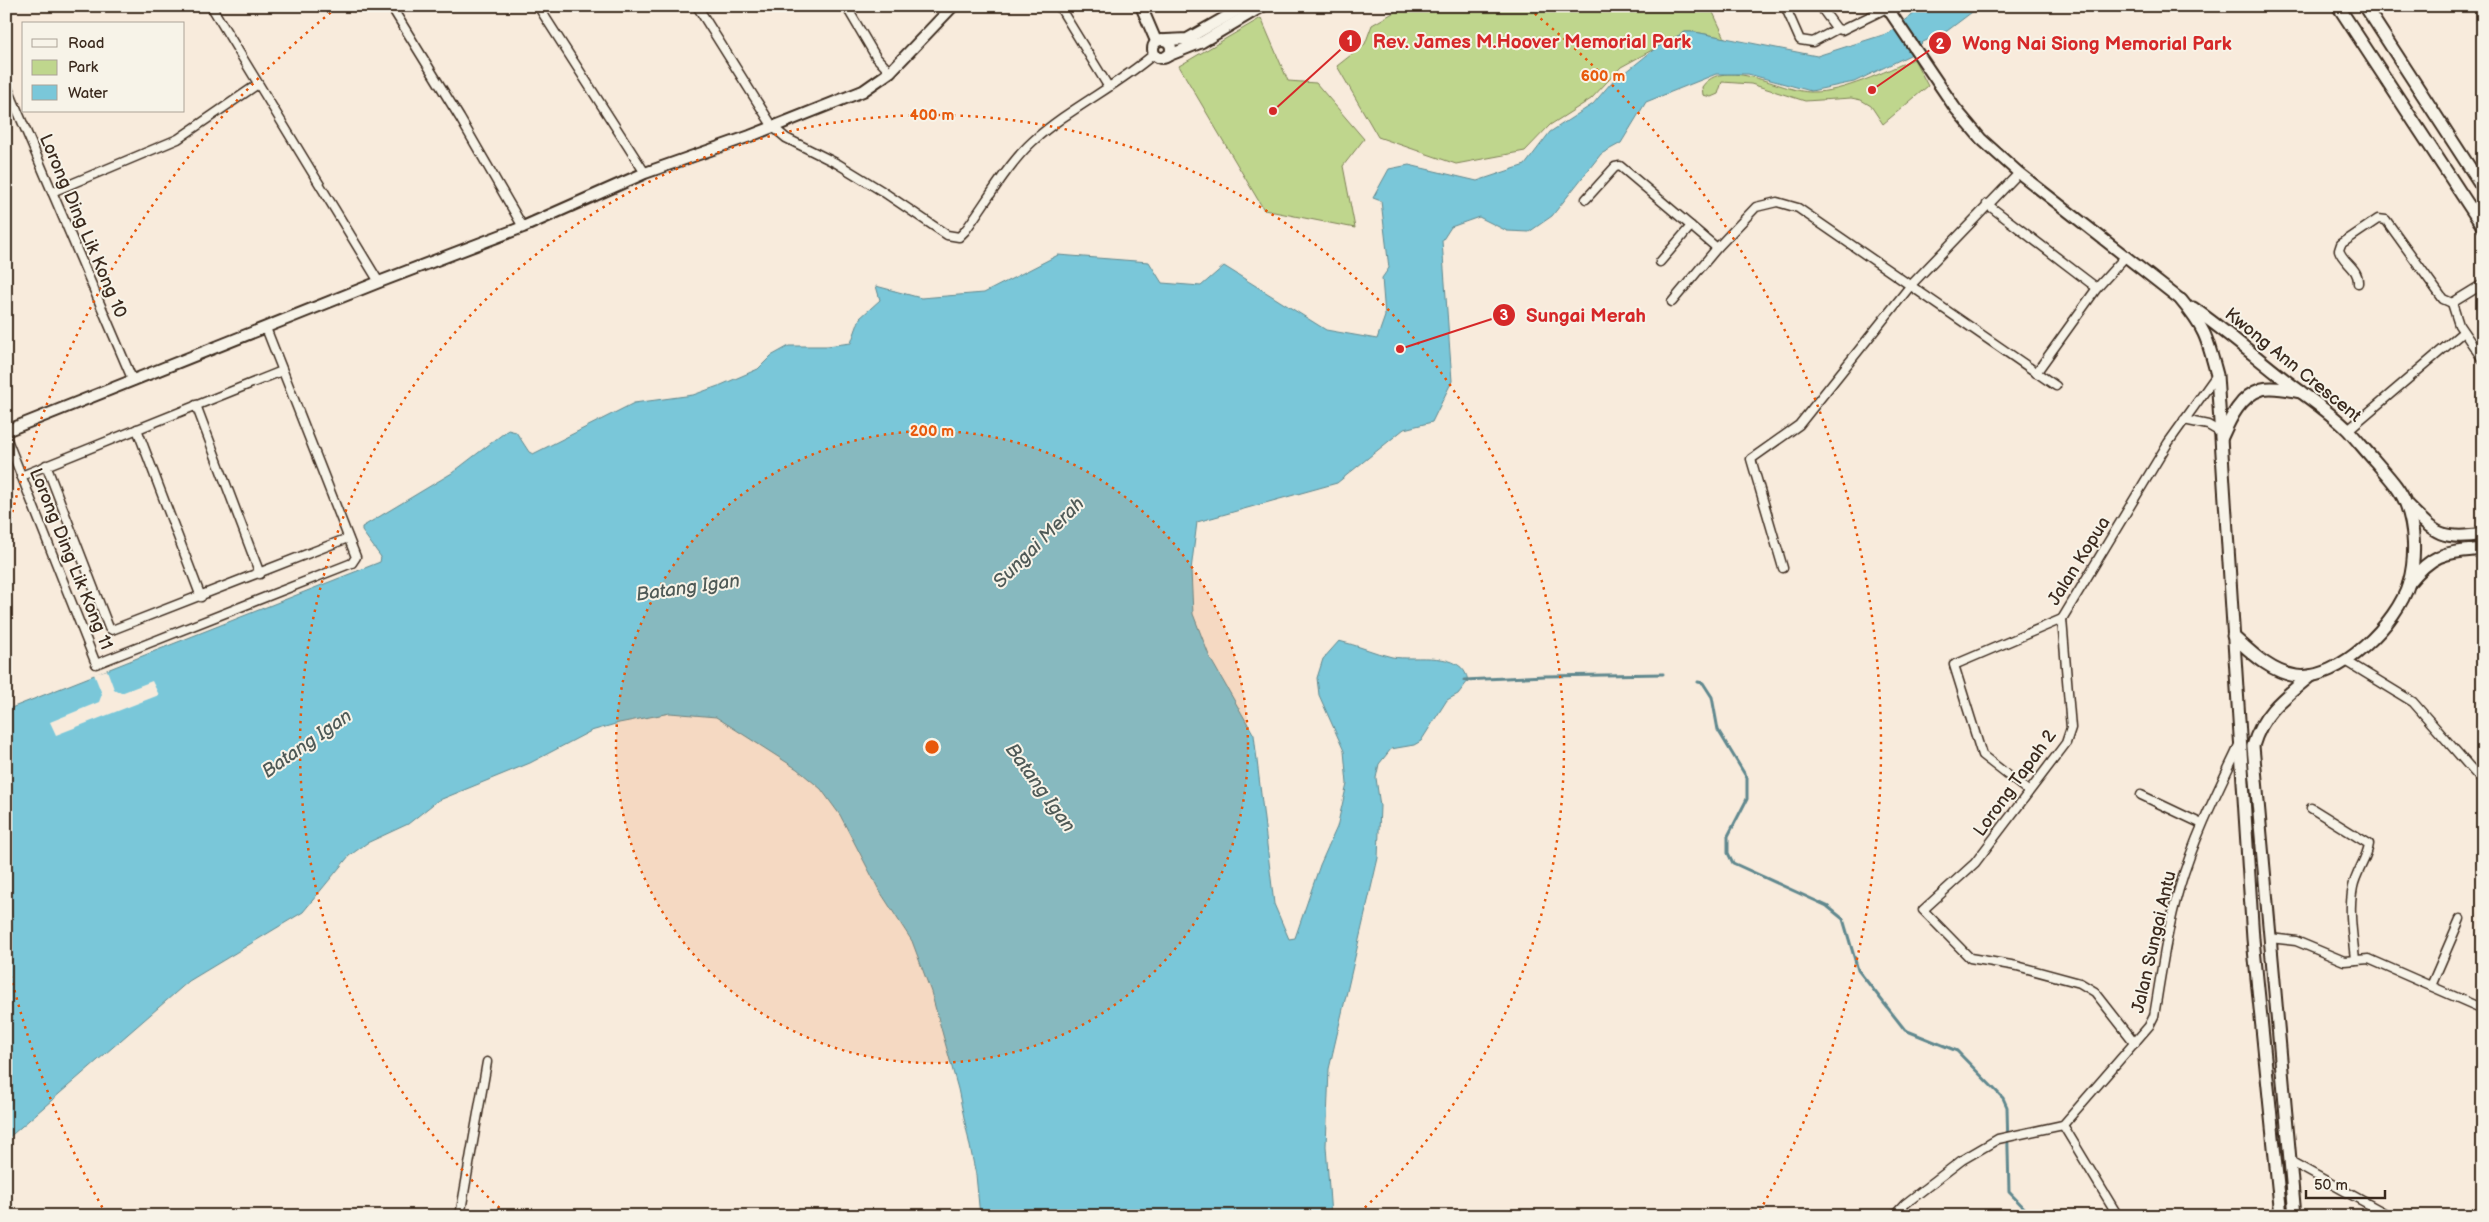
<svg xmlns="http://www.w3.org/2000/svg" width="2489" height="1222" font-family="'Balsamiq Sans',sans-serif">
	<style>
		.green { fill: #bfd68d; stroke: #7d8056 }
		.water { fill: #7ac7d9; stroke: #61888e }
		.pier { fill: #f8ebdc }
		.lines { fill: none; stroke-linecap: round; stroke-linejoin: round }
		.stream { stroke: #61888e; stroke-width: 3 }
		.minor-casing { stroke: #3b2a1e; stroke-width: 11 }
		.tertiary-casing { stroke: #3b2a1e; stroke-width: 14 }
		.secondary-casing { stroke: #3b2a1e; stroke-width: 15 }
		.minor { stroke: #f7f3e8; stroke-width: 8 }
		.tertiary { stroke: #f7f3e8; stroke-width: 10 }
		.secondary { stroke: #f7f3e8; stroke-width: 11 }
		.ring { fill: none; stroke: #e8590c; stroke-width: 2.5; stroke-dasharray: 2.5 5 }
		.labels { text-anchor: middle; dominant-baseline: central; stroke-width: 4; stroke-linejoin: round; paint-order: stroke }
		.street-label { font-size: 18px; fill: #3b2a1e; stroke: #f7f3e8 }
		.water-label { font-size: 19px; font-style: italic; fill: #4e5956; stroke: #f7f3e8 }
		.centre { fill: #e8590c; stroke: #f7f3e8; stroke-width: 2.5 }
		.ring-label { font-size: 15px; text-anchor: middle; font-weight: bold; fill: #e8590c; stroke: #f7f3e8; stroke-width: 4; stroke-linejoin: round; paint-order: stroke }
		.leader { fill: none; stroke: #d62828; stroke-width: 2 }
		.callout-dot { fill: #d62828; stroke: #f7f3e8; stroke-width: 2 }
		.mark-label { font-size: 15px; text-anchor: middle; font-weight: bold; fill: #fff }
		.callout-label { font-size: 19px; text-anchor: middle; font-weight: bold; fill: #d62828; stroke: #f7f3e8; stroke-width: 4; stroke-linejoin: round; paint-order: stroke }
	</style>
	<rect width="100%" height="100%" fill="#f8ebdc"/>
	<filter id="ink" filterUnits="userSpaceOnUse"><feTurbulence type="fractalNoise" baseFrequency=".02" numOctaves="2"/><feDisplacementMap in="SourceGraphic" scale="10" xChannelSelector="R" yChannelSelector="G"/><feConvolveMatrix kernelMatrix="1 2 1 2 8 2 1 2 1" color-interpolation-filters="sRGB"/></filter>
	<g filter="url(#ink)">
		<g class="green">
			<path d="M1405 6H1665L1679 12 1682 6H1710L1725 38 1695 32H1685L1621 67 1591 99 1550 125 1525 151 1456 164 1378 137 1337 66 1365 44 1372 25Z"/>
			<path d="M1261 18 1288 81 1316 83 1364 139 1343 166 1355 228 1264 210 1179 66Z"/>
			<path d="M1914 59 1928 86 1883 124 1871 106 1861 100 1851 98 1805 101 1751 84 1722 82 1718 94 1711 97 1703 95 1702 87C1724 55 1782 92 1811 92 1843 93 1885 71 1914 59Z"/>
		</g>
		<path class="water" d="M1924 6H1980L1947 31 1923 42 1910 55 1854 82 1811 91 1748 74H1716L1646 102 1621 143 1601 154 1552 216 1529 232 1507 231 1479 217 1451 227 1442 241 1452 381 1432 422 1404 429 1337 483 1197 522 1191 570 1193 614 1210 658 1254 735 1274 904 1289 939 1295 938 1320 865 1337 827 1347 784 1344 751 1319 695 1317 678 1323 659 1339 641C1357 645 1374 653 1392 657 1414 661 1463 649 1468 681L1458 694 1447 700 1421 741 1414 745 1391 749 1379 764 1376 778 1380 806 1378 858 1329 1069 1326 1146 1331 1216H980L976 1175 958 1089 931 992 912 941 879 890 840 815 821 789 797 769 716 717 670 713 619 723 591 731 530 763 437 801 408 824 367 843 349 856 303 912 189 981 6 1140V710L380 562 381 557 362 531V527L452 473 508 430 516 432 529 452 533 454 634 403 693 395 721 385 758 369 771 356 789 346H827L851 343 860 318 880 300 876 286 921 298 984 293 1058 255 1149 262 1162 283 1201 286 1224 266 1326 330 1377 339 1385 316 1382 278 1389 268 1381 201 1373 198 1389 169 1409 165 1477 181 1525 165 1550 132 1593 104 1617 76 1625 73 1657 47 1685 32H1695L1817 56 1889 33Z"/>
		<path class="pier" d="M107 670 114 689 121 693 152 681 159 695 56 735 50 722 99 702 102 694 94 674Z"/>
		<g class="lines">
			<g class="stream">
				<path d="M1464 680 1545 676 1663 674"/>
				<path d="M1698 682 1703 683 1712 697 1718 730 1747 778V799L1728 836V853L1733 863 1827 906 1843 919 1858 970 1905 1030 1957 1051 2003 1098 2007 1107 2009 1192 2032 1216"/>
			</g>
			<g class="minor-casing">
				<g id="minor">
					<path d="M211 6 379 282"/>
					<path d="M391 6 460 118 523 227"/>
					<path d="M538 6 645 173"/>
					<path d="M697 6 773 127 786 138 838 164 882 191 947 235 959 237 965 231C985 204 1008 164 1032 142 1069 108 1116 87 1154 54"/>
					<path d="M846 6 876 57 890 72"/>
					<path d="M1059 6 1108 86"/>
					<path d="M1785 6 1800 40 1813 42 1837 29"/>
					<path d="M1820 6 1837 29 1842 30 1887 8"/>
					<path d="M6 84 133 381"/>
					<path d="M52 192 178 139 258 84"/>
					<path d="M1586 199 1615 167 1620 166 1717 248"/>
					<path d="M1987 204 2097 288"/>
					<path d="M1660 262 1691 226"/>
					<path d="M2358 283C2359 268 2343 263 2339 250L2341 244 2378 219 2386 220 2443 299 2452 303"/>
					<path d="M1672 302 1717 248 1756 207 1777 202 1798 208 2056 386"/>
					<path d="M2452 303 2459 325 2483 360"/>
					<path d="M2452 303 2483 284"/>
					<path d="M2036 373 2097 288 2126 256"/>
					<path d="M196 405 260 574"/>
					<path d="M2184 420 2208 425 2220 432"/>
					<path d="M137 429 201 597"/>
					<path d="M2348 430 2463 332"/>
					<path d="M6 437 96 664 352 563 356 557 266 328"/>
					<path d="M46 465 109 628 112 630 348 538"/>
					<path d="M21 476 282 371"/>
					<path d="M1783 568 1751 459 1799 425 1911 285 2019 173"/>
					<path d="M2062 619 2071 728 2066 743 1975 863 1923 910 1970 958 2017 966 2080 983 2095 992 2135 1043"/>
					<path d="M2346 661 2413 702 2483 782"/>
					<path d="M2028 791 1982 755 1954 665 2062 619 2168 443 2216 376"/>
					<path d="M2141 795 2202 824"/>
					<path d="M2311 808 2369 844C2367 859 2356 872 2353 887 2348 911 2353 936 2355 960"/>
					<path d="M2270 938 2296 941 2344 961 2369 959 2483 1009"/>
					<path d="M2431 986 2460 919"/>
					<path d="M2063 1125 2118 1216"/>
					<path d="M2290 1161 2390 1216"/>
					<path d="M460 1216 487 1062"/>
					<path d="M1894 1216 1905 1204 1962 1160 1998 1139 2063 1125 2149 1026 2154 1016C2161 974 2167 930 2179 889 2194 838 2217 792 2240 744"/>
				</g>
			</g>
			<g class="tertiary-casing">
				<g id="tertiary">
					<path d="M1141 6 1156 41"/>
					<path d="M1886 6 1955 108 1981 139 2019 173 2181 300"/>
					<circle cx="1162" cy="49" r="9"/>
					<path d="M1166 40 1187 39 1245 6"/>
					<path d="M1167 56 1202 42 1263 6"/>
					<path d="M6 431 379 282 523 227 645 173 750 136 863 91 890 72 953 6"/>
				</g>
			</g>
			<g class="secondary-casing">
				<g id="secondary">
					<path d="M2338 6 2483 227"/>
					<path d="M2365 6 2483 188"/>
					<path d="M2181 300C2206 330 2207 338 2217 375L2253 939 2281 1216"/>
					<path d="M2193 308C2223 329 2251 353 2280 376 2302 394 2327 409 2348 430 2357 440 2366 451 2375 461 2386 474 2400 488 2406 504 2415 528 2416 558 2409 583 2398 622 2339 682 2296 676 2270 672 2251 652 2233 636"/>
					<path d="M2222 437C2230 419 2240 396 2262 389 2273 386 2289 390 2301 392"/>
					<path d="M2407 505C2435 533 2441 541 2483 534"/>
					<path d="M2409 583C2434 552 2445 553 2483 549"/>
					<path d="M2295 1216 2253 746C2263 712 2284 698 2310 676"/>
				</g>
			</g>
			<use href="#minor" class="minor"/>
			<use href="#tertiary" class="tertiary"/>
			<use href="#secondary" class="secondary"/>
		</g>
	</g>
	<circle cx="932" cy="747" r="316" fill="#e8590c" fill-opacity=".12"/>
	<g class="ring">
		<circle cx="932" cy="747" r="316"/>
		<path d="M505 1213A632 632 0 1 1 1359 1213"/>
		<path d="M106 1214A949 949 0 0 1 7 960M7 534A949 949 0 0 1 335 9M1529 9A949 949 0 0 1 1758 1214"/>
	</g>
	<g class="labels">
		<g class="street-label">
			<text transform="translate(83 226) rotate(67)">Lorong Ding Lik Kong 10</text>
			<text transform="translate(2293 365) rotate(39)">Kwong Ann Crescent</text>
			<text transform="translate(71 559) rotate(68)">Lorong Ding Lik Kong 11</text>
			<text transform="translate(2079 561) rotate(-58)">Jalan Kopua</text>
			<text transform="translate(2015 783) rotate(-54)">Lorong Tapah 2</text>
			<text transform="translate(2154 942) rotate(-77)">Jalan Sungai Antu</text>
		</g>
		<g class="water-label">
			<text transform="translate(1039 543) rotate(-45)">Sungai Merah</text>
			<text transform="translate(688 588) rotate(-8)">Batang Igan</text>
			<text transform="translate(307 744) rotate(-35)">Batang Igan</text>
			<text transform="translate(1040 788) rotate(54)">Batang Igan</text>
		</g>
	</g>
	<circle cx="932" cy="747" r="8" class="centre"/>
	<g class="ring-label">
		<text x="1603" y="81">600 m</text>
		<text x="932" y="120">400 m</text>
		<text x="932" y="436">200 m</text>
	</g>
	<path class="leader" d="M1273 111L1350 41M1872 90L1940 43M1400 349L1504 315"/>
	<g class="callout-dot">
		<circle cx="1273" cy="111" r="5"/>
		<circle cx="1872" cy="90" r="5"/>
		<circle cx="1400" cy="349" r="5"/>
		<circle cx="1350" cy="41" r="12"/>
		<circle cx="1940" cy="43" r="12"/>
		<circle cx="1504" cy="315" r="12"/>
	</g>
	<g class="mark-label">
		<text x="1350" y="46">1</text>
		<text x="1940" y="49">2</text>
		<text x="1504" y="320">3</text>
	</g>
	<g class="callout-label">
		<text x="1532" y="48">Rev. James M.Hoover Memorial Park</text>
		<text x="2097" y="50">Wong Nai Siong Memorial Park</text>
		<text x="1586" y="322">Sungai Merah</text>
	</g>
	<rect width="2489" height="1222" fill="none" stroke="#f7f3e8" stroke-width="25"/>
	<rect x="12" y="12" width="2464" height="1197" fill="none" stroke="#3b2a1e" stroke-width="2" filter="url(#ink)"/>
	<rect x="22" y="22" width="162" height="90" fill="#f7f3e8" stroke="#aca397"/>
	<rect x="32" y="39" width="25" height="8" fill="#f7f3e8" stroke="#aca397"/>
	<text x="68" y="48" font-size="15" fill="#3b2a1e">Road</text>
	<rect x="32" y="60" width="25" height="15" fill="#bfd68d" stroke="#aca397"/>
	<text x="68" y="72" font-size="15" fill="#3b2a1e">Park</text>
	<rect x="32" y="85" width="25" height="15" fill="#7ac7d9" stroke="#aca397"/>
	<text x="68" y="98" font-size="15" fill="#3b2a1e">Water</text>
	<path d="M2306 1190v8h79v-8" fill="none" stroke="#3b2a1e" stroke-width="2.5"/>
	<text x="2314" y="1190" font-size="15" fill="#3b2a1e" stroke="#f7f3e8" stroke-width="4" paint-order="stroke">50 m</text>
</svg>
